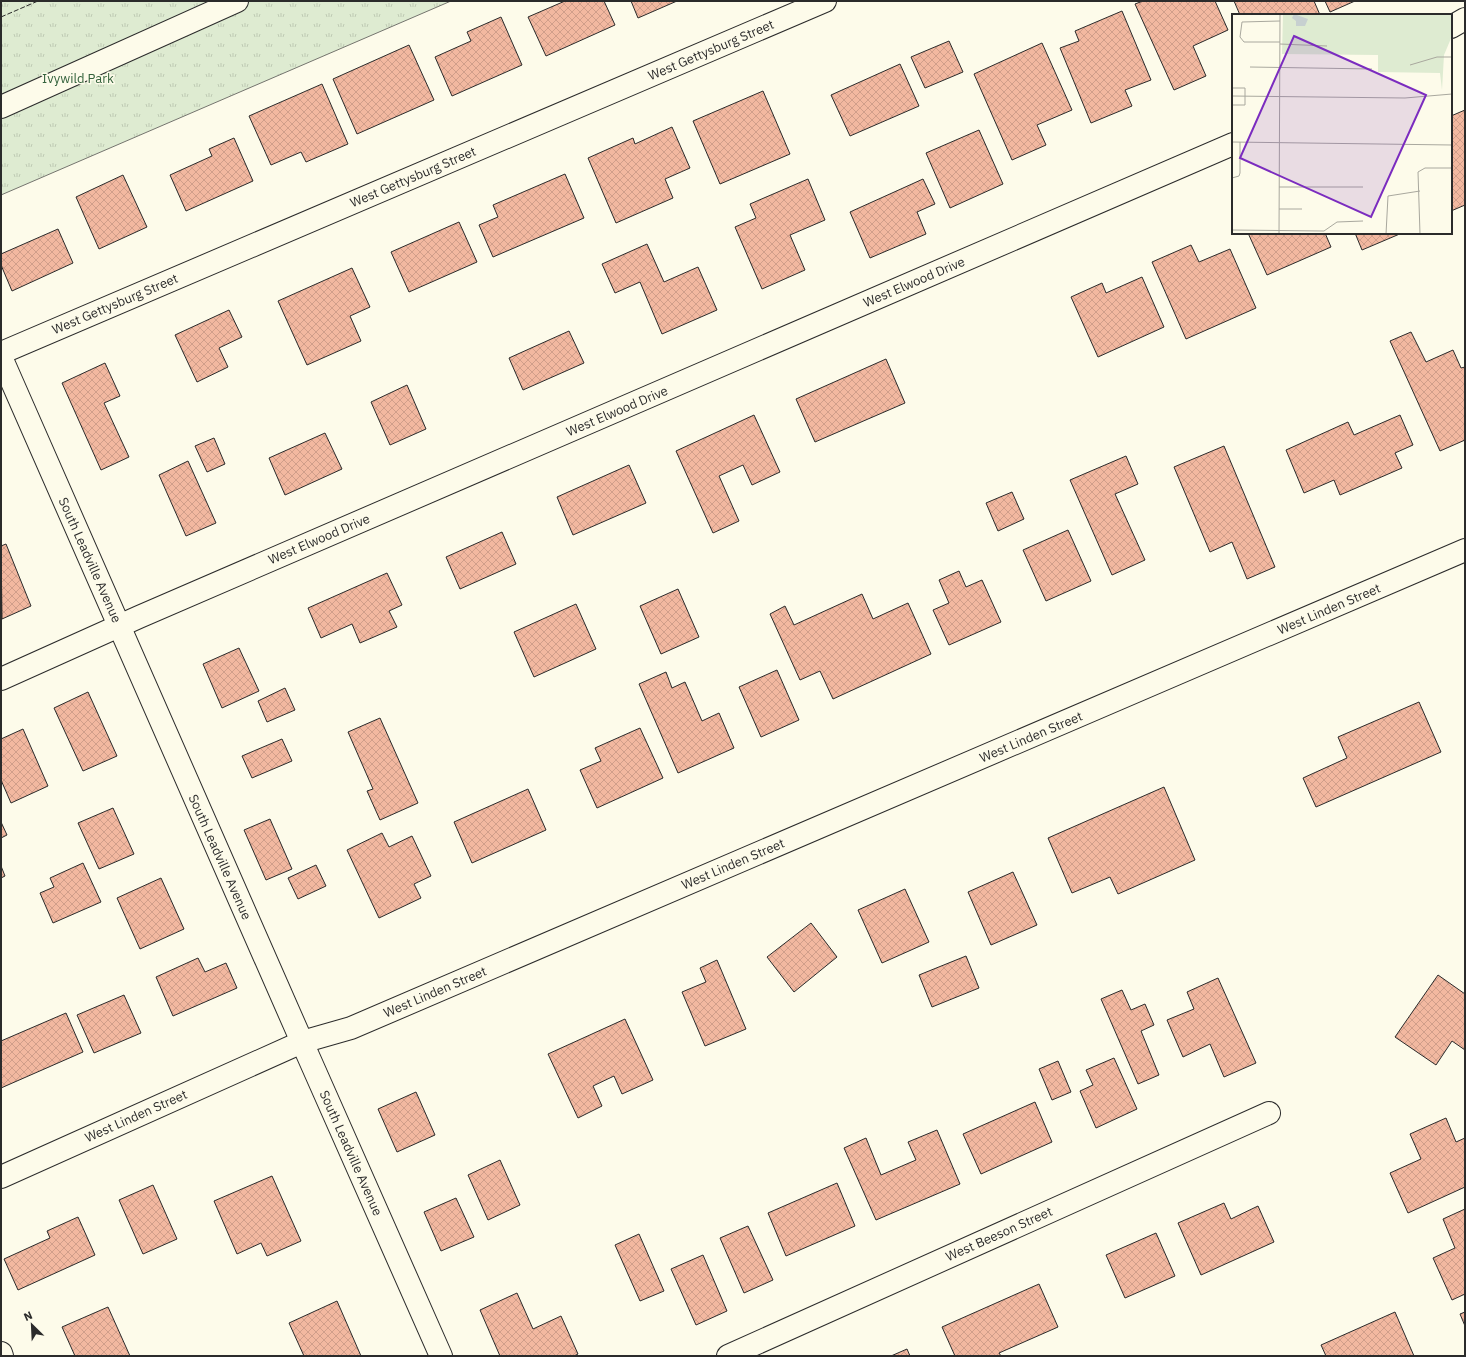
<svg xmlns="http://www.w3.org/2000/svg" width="1466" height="1357" font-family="'IBM Plex Sans',sans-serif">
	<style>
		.park { fill: url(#park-tufts); stroke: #74746e }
		.building { fill: url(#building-cross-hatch); stroke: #2b2b2b }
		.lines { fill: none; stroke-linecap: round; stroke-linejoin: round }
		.minor-casing { stroke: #2b2b2b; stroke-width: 24 }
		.minor { stroke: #fdfbea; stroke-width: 22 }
		.fence { stroke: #2b2b2b; stroke-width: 1; stroke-dasharray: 5 2; stroke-linecap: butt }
		.labels { text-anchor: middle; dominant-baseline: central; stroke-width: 3; stroke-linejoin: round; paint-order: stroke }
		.street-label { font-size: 13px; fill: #2b2b2b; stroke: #fdfbea }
		.park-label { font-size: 13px; fill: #34623c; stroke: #fdfbea }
		.inset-road { fill: none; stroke: #a9a89e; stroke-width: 1 }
		.view { fill: #7b2cbf; fill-opacity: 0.15; stroke: #7b2cbf; stroke-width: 2 }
		.inset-edge { fill: none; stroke: #2b2b2b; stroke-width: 2 }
	</style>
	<defs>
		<pattern id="park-tufts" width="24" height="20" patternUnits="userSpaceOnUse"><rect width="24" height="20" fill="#deebd1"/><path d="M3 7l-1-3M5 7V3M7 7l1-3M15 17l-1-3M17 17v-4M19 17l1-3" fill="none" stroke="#bfcab4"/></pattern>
		<pattern id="building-cross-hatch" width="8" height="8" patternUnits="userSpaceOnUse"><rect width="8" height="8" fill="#f2b8a0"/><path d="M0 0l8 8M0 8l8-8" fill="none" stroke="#d09e8a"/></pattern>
	</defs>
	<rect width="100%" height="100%" fill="#fdfbea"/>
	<path class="park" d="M1 1H451L1 195Z"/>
	<g class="building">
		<path d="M565 1H604L615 25 546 56 528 17Z"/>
		<path d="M631 1H677L638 18Z"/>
		<path d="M1143 1H1215L1228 30 1193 46 1206 76 1174 90 1135 4Z"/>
		<path d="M1234 1H1314L1320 15H1240Z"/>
		<path d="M1325 1H1355L1330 12Z"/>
		<path d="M1122 11 1151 80 1125 90 1132 106 1091 123 1060 48 1079 41 1075 31Z"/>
		<path d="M501 17 522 65 452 96 435 57 471 41 467 32Z"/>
		<path d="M949 41 963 72 925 88 911 57Z"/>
		<path d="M1042 43 1072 110 1037 125 1046 145 1012 160 974 74Z"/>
		<path d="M409 45 434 100 357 134 333 79Z"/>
		<path d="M900 64 919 106 850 136 831 95Z"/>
		<path d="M322 84 348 144 306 162 301 152 271 165 249 116Z"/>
		<path d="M763 91 790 154 720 184 693 121Z"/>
		<path d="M1465 110V205L1451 211V116Z"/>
		<path d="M672 127 690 168 665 179 673 198 616 223 588 158 633 138 635 144Z"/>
		<path d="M979 130 1003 184 950 208 926 153Z"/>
		<path d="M234 138 253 181 186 211 170 175 212 156 209 149Z"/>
		<path d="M565 174 584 218 493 257 479 225 498 217 493 205Z"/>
		<path d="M123 175 147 227 99 249 76 197Z"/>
		<path d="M808 179 825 220 790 235 805 270 762 289 735 227 756 218 750 204Z"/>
		<path d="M923 179 935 204 917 212 926 234 870 258 850 212Z"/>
		<path d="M459 222 477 262 409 292 391 252Z"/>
		<path d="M58 229 73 263 12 291 1 265V254Z"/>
		<path d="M1248 233H1325L1331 247 1267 275Z"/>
		<path d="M1355 233H1402L1362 250Z"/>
		<path d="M647 244 664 282 698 267 717 310 662 334 640 282 615 293 602 264Z"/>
		<path d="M1191 245 1199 262 1230 249 1256 308 1186 339 1152 262Z"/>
		<path d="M352 268 370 307 350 316 361 341 307 365 278 301Z"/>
		<path d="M1142 277 1164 327 1098 357 1071 297 1102 283 1106 293Z"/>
		<path d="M229 310 242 337 219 348 228 367 197 382 175 335Z"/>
		<path d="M569 331 584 363 523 390 509 358Z"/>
		<path d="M1411 332 1426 362 1453 350 1461 368 1465 367V440L1440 451 1390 341Z"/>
		<path d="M886 359 905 403 815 442 796 399Z"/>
		<path d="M105 363 120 396 104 403 129 457 101 470 62 383Z"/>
		<path d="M407 385 426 429 390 445 371 402Z"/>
		<path d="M754 415 780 472 752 485 743 465 719 476 739 521 713 533 676 451Z"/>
		<path d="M1400 415 1413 445 1395 453 1402 468 1340 495 1334 480 1304 493 1286 450 1348 422 1354 435Z"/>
		<path d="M325 433 342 469 285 495 269 458Z"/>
		<path d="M214 438 225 464 207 472 195 446Z"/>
		<path d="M1224 446 1275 567 1247 579 1232 542 1210 552 1174 467Z"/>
		<path d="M1126 456 1138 484 1115 494 1145 560 1112 575 1070 480Z"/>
		<path d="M188 461 216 523 186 536 159 475Z"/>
		<path d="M629 465 646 503 573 535 557 497Z"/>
		<path d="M1012 492 1024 519 998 531 986 503Z"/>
		<path d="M1068 530 1091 581 1046 601 1023 550Z"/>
		<path d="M502 532 516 564 460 589 446 557Z"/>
		<path d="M6 544 31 606 2 619 1 546Z"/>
		<path d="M959 571 966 587 982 580 1001 622 949 645 933 610 949 603 939 580Z"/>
		<path d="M387 573 402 605 389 611 397 627 360 643 352 624 321 638 308 608Z"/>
		<path d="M678 589 699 637 661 654 640 606Z"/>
		<path d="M862 594 873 619 908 603 931 654 833 699 820 671 800 680 770 614 785 606 794 625Z"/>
		<path d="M576 604 596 649 534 677 514 632Z"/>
		<path d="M239 648 259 691 222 708 203 664Z"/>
		<path d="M777 670 799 720 761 737 739 687Z"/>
		<path d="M666 672 672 688 685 682 702 721 719 713 734 748 678 773 639 684Z"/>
		<path d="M285 688 295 710 267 722 258 701Z"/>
		<path d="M88 692 117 756 83 771 54 708Z"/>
		<path d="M1419 702 1441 752 1316 807 1303 778 1347 758 1338 737Z"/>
		<path d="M380 718 418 803 380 820 367 791 373 789 348 732Z"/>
		<path d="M640 728 663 778 597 808 580 770 601 761 595 748Z"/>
		<path d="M23 729 48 786 11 803 1 780V739Z"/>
		<path d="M282 739 292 761 252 778 242 756Z"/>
		<path d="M1164 787 1195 860 1118 894 1110 877 1072 893 1048 838Z"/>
		<path d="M528 789 546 830 472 863 454 822Z"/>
		<path d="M113 808 134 854 99 869 78 823Z"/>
		<path d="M270 819 292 869 266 880 244 830Z"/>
		<path d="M1 822 7 835 1 838Z"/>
		<path d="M382 833 389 847 412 836 431 876 414 884 421 898 379 918 347 850Z"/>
		<path d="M83 863 101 902 53 923 40 893 54 887 50 878Z"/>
		<path d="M316 865 326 886 298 899 288 878Z"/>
		<path d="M1 866 5 876 1 878Z"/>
		<path d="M1013 872 1037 925 991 945 968 892Z"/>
		<path d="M161 878 184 929 140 949 117 898Z"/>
		<path d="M905 889 929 942 882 963 858 910Z"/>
		<path d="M811 923 837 957 794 992 767 957Z"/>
		<path d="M966 956 979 988 932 1007 919 975Z"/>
		<path d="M198 958 205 972 226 963 237 988 173 1016 156 977Z"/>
		<path d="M717 960 746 1029 705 1046 682 992 706 982 700 968Z"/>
		<path d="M1438 975 1465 994V1050L1452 1041 1436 1065 1395 1037Z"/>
		<path d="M1218 978 1256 1063 1224 1077 1210 1044 1183 1057 1167 1020 1194 1009 1187 992Z"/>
		<path d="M1122 990 1131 1010 1145 1004 1154 1025 1141 1031 1159 1075 1138 1084 1101 999Z"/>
		<path d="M124 995 141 1033 94 1053 77 1015Z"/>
		<path d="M66 1013 83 1052 1 1088V1041Z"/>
		<path d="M625 1019 653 1080 622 1094 614 1076 593 1086 602 1106 578 1118 548 1054Z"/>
		<path d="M1114 1058 1137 1109 1096 1128 1080 1091 1093 1085 1086 1070Z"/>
		<path d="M1058 1061 1071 1092 1052 1100 1039 1069Z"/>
		<path d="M416 1092 435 1135 397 1152 378 1109Z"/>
		<path d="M1035 1102 1052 1142 981 1174 963 1134Z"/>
		<path d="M1446 1118 1456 1142 1465 1138V1187L1408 1213 1390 1173 1421 1159 1410 1134Z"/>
		<path d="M937 1130 960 1184 876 1220 844 1148 866 1138 881 1175 916 1160 908 1142Z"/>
		<path d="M500 1160 520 1205 488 1220 468 1175Z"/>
		<path d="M272 1176 301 1241 267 1256 261 1243 237 1254 214 1201Z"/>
		<path d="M837 1183 855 1226 786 1256 768 1213Z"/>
		<path d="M153 1185 177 1239 143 1254 119 1200Z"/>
		<path d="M456 1198 474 1237 441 1251 424 1212Z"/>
		<path d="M1224 1203 1231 1219 1258 1206 1274 1242 1201 1275 1178 1223Z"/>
		<path d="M1465 1209V1294L1452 1300 1433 1258 1455 1248 1443 1219Z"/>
		<path d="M78 1217 95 1255 18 1290 4 1259 50 1238 47 1231Z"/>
		<path d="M748 1226 773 1280 744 1293 720 1238Z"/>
		<path d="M1156 1233 1175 1276 1125 1298 1106 1255Z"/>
		<path d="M639 1234 664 1291 640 1301 615 1245Z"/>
		<path d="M703 1255 727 1311 696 1325 671 1269Z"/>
		<path d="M1039 1284 1058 1327 999 1353 1001 1356H955L942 1327Z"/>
		<path d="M517 1293 533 1329 561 1316 578 1354 574 1356H500L480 1310Z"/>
		<path d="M337 1301 361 1356H304L289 1323Z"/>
		<path d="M108 1307 130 1356H75L62 1327Z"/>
		<path d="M1395 1312 1414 1356H1326L1321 1345Z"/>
		<path d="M1465 1312V1326L1460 1314Z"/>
		<path d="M907 1349 910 1356H891Z"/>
	</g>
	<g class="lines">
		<g class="minor-casing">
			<g id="minor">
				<path d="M1451 27 1465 19"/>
				<path d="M1 107 237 1"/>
				<path d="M1 353 825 1"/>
				<path d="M1 357 302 1042 441 1356"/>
				<path d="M1 679 139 617 1233 144"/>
				<path d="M1 1177 302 1042 351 1028 1465 550"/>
				<path d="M1 1353 2 1356"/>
				<path d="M728 1356 1269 1113"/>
			</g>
		</g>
		<use href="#minor" class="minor"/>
		<path class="fence" d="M1 17 38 1"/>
	</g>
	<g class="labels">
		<g class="street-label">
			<text transform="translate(711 50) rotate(-23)">West Gettysburg Street</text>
			<text transform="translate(413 177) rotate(-23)">West Gettysburg Street</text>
			<text transform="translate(914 282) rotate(-23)">West Elwood Drive</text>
			<text transform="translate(115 304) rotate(-23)">West Gettysburg Street</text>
			<text transform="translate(617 411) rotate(-23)">West Elwood Drive</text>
			<text transform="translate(319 539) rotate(-23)">West Elwood Drive</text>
			<text transform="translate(90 560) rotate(66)">South Leadville Avenue</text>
			<text transform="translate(1329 609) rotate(-23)">West Linden Street</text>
			<text transform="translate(1031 737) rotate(-23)">West Linden Street</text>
			<text transform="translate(220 857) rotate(66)">South Leadville Avenue</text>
			<text transform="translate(733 864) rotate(-23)">West Linden Street</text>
			<text transform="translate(435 992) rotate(-23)">West Linden Street</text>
			<text transform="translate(136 1116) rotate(-24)">West Linden Street</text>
			<text transform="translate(351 1153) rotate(66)">South Leadville Avenue</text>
			<text transform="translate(999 1234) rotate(-24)">West Beeson Street</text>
		</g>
		<g class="park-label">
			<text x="78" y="78">Ivywild Park</text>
		</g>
	</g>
	<g transform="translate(1232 14)">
		<rect width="220" height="220" fill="#fdfbea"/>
		<path d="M51 0H220V22L212 41 210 76 208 59 146 58V41L50 40Z" fill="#deebd1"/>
		<path d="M62 0 76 5 73 12H64V7L60 4Z" fill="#c7d0d0"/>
		<path class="inset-road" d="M48 28H12L8 23 10 8 48 7M48 30 95 32M178 51 205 43H220M18 53 140 55M0 74H13V91H0M0 82 173 84 220 80M0 128 220 131M0 164 7 162 8 159V128M47 173H131M47 195H70M0 216 92 217M92 217 105 208 131 207M47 220 48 0M154 220 156 182 188 177M188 220 186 158 193 154H220"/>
		<path class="view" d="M62 22 194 81 139 203 8 144Z"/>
		<rect width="220" height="220" class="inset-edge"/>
	</g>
	<rect width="1466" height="1357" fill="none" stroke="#2b2b2b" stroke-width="4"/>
	<g transform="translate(32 1325) rotate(336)" stroke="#fdfbea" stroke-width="3" paint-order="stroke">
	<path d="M0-3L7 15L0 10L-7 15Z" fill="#2b2b2b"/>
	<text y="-6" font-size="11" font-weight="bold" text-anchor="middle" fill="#2b2b2b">N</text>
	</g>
</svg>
